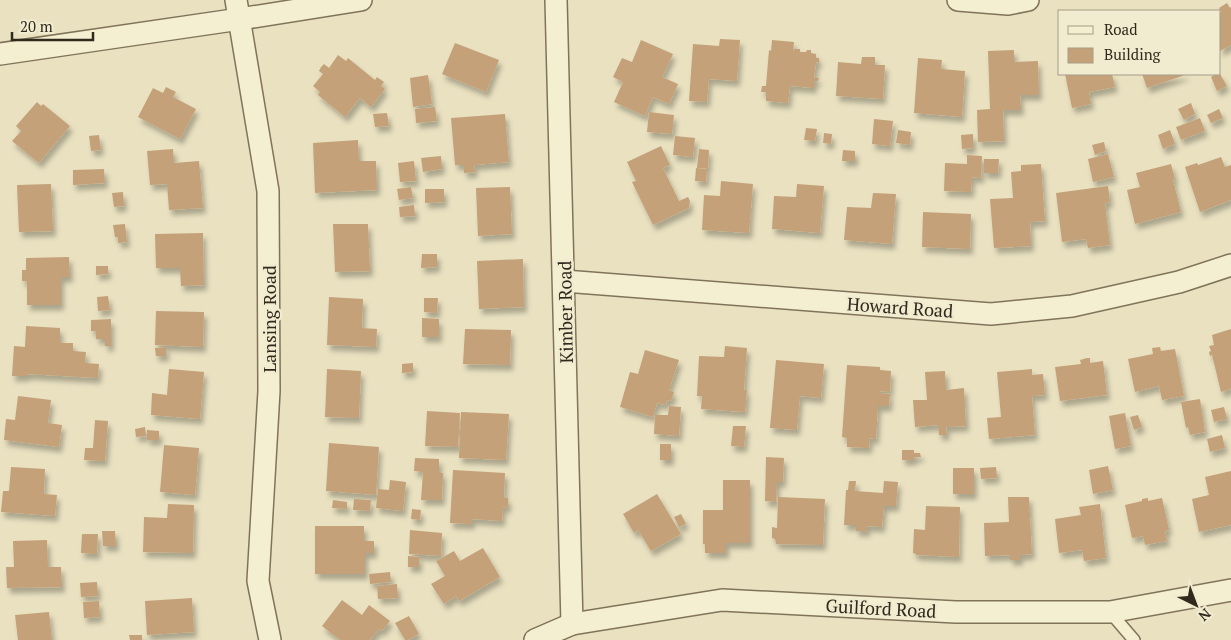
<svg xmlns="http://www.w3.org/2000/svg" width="1231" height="640" font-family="'PT Serif',serif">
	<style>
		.building { fill: #c4a179; filter: url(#shadow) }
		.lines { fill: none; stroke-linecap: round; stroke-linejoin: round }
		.lane-casing { stroke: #81735a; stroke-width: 14 }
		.street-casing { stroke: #81735a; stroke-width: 24 }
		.lane { stroke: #f5efd2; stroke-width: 11 }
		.street { stroke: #f5efd2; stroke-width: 21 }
		.labels { text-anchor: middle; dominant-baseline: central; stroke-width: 5; stroke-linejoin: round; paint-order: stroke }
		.street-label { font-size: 18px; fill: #32291d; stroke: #f1ebcf }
	</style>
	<defs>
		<filter id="shadow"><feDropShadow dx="3" dy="5.5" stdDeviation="2.5" flood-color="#0004"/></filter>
	</defs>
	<rect width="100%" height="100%" fill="#e9e1c0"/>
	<g class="building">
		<path d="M1227 3 1230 8 1231 7V45L1220 51V13L1221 12 1219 8Z"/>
		<path d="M720 39 740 40 737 81 709 79 707 102 689 101 693 44 719 46Z"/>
		<path d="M641 40 673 54 662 77 678 84 669 104 653 97 645 116 614 102 623 82 613 77 622 58 632 62Z"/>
		<path d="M772 40 794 42 793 53 794 49H800V52H806L807 50H811V53L816 54V58H819V63L816 62 814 78H819L818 81H814V88L790 86 788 103 766 101V92H761L762 86H766L769 50 771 51Z"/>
		<path d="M455 43 499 60 486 92 442 74Z"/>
		<path d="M1014 50V62L1038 61 1039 95H1020L1021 110H1003L1004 141 978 142 977 110 990 109 988 51Z"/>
		<path d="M338 55 346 61 348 58 375 80 377 77 384 82 381 86 385 89 371 107 360 98 345 117 318 95 320 92 313 86 323 74 319 71 321 67 324 64 329 68Z"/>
		<path d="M862 57H875V65H885L883 99 836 96 838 62 861 64Z"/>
		<path d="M918 58 942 60 941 69 965 71 962 117 914 113Z"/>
		<path d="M1065 74H1112L1115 87 1089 92 1091 104 1072 108Z"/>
		<path d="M1142 74H1188L1147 88Z"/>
		<path d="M1216 74H1220L1227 86 1217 91 1211 77Z"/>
		<path d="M428 75 432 104 413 107 410 78Z"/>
		<path d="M166 87 176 92 173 97 196 109 180 139 138 117 153 88 163 93Z"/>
		<path d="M37 102 41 106 43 104 70 126 39 163 12 141 21 131 16 126Z"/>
		<path d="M1191 103 1195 114 1184 120 1178 109Z"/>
		<path d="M435 107 437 121 416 123 415 109Z"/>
		<path d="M1219 109 1223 118 1211 123 1207 115Z"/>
		<path d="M649 112 674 115 672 134 647 132Z"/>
		<path d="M387 113 389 126 375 127 373 114Z"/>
		<path d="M505 114 509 162 474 165 475 172 464 173V165H455L451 118Z"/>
		<path d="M1200 118 1205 131 1181 140 1176 127Z"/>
		<path d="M874 119 893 121 890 146 872 144Z"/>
		<path d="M806 128 817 129 815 141 804 140Z"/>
		<path d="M898 130 911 132 910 145 896 143Z"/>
		<path d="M1170 130 1175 144 1163 149 1158 135Z"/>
		<path d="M824 133 832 134 831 144 823 143Z"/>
		<path d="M973 134V148L962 149 961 135Z"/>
		<path d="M99 135 101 150 91 151 89 136Z"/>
		<path d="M675 136 695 138 693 157 673 155Z"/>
		<path d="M358 140 359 161H376L377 190 315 193 313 143Z"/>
		<path d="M1104 142 1106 151 1095 155 1092 145Z"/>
		<path d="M661 146 670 165 663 168 679 201 688 197 690 201 689 208 653 225 632 182 636 181 627 162Z"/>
		<path d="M173 149 174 163 199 161 203 208 169 210 167 184 150 185 147 151Z"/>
		<path d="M699 149 709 150 708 168H697Z"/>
		<path d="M843 150 855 151V161H842Z"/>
		<path d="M1108 154 1114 177 1093 182 1088 159Z"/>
		<path d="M967 155 982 156 981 178 972 177 971 192 944 191 945 163 967 164Z"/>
		<path d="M441 156 442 169 423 172 421 158Z"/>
		<path d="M1221 157 1225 167 1231 165V200L1200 212 1185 167 1197 163 1198 165Z"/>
		<path d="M984 159H999L998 173H984Z"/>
		<path d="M414 161 416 181 400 182 398 163Z"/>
		<path d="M1041 164 1045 221 1030 222 1031 246 994 248 990 199 1013 198 1011 172 1021 171V165Z"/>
		<path d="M1171 164 1175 179 1173 180 1181 212 1135 224 1127 190 1140 187 1136 173Z"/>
		<path d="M696 168 707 169 706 182 695 181Z"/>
		<path d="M104 169 105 183 73 185V170Z"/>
		<path d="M721 181 753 184 749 233 702 230 704 195 720 196Z"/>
		<path d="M51 184 53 231 19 232 17 185Z"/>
		<path d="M797 184 824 186 820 233 772 229 774 196 796 197Z"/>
		<path d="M1108 186 1110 202 1105 203 1110 245 1088 248 1086 239 1062 242 1056 193Z"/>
		<path d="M411 187 413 198 399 200 397 189Z"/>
		<path d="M510 187 512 234 478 236 476 188Z"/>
		<path d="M425 189H444V202L425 203Z"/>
		<path d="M123 192 124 206 114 207 112 193Z"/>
		<path d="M873 193 896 194 892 244 844 240 847 207 871 208Z"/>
		<path d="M414 205 415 216 400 217 399 207Z"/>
		<path d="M923 212 971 214 970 249 922 247Z"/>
		<path d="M125 224 127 242 118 243V237H115L113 225Z"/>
		<path d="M333 224H368L370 271 335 272Z"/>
		<path d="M203 233 204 285 181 286 180 268H156L155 234Z"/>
		<path d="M422 254H437V267L421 268Z"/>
		<path d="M69 257 70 277H61V305H27V281H22V270H26V258Z"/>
		<path d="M523 259 524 307 479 309 477 261Z"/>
		<path d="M96 266H108V274L96 275Z"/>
		<path d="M108 296 110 310 98 311 97 297Z"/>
		<path d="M329 297 363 299 362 328 377 329 376 347 327 345Z"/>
		<path d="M424 298H438L437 313 424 312Z"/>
		<path d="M156 311 204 312 203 347 155 345Z"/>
		<path d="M422 318 439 319V337H422Z"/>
		<path d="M111 319V346H105V339H96V331H91V320Z"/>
		<path d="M26 326 60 328V343H73V351L86 352 85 363 99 364 98 378 27 374V376H12L14 346 25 347Z"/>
		<path d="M465 329 511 330 510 365 463 364Z"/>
		<path d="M1231 329V389L1221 392 1212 355 1210 356 1209 352 1211 351 1209 346 1214 345 1212 335Z"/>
		<path d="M725 346 747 348 744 390H747L745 412 701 409 702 396H697L699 356 724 357Z"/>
		<path d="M166 347V356H156L155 348Z"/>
		<path d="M1160 347 1161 351 1175 349 1184 396 1162 400 1159 386 1135 392 1128 359 1153 354 1152 348Z"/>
		<path d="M645 350 679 360 669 390 674 392 671 401 667 400 666 405 657 403 653 417 620 407 630 372 638 374Z"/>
		<path d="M1087 358H1090V363L1103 361 1107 395 1060 401 1055 367 1081 364 1080 360Z"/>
		<path d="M776 360 824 364 821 398 800 396 797 430 770 428Z"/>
		<path d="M413 363V372L402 373V364Z"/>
		<path d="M847 365 880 367V370L891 371 890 392 879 391V393L890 394 889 406H878L876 439 870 438 869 448 847 447V438L842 437Z"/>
		<path d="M169 369 204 372 200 419 151 415 152 393 167 395Z"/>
		<path d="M327 369 361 371 359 418 325 417Z"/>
		<path d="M1032 369V375L1043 374 1045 395 1032 396 1035 435 989 439 987 418 1001 417 997 372Z"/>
		<path d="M945 371 946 390 964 388 966 426 946 427 947 435H939L938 425 915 427 913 400H927L925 372Z"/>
		<path d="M18 396 51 400 48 423 62 425 59 447 4 440 6 419 15 420Z"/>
		<path d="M1200 399 1205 432 1190 435 1188 427 1186 428 1181 402Z"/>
		<path d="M669 406 681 407 679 436 654 434 655 415H668Z"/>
		<path d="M1224 407 1227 419 1214 422 1211 410Z"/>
		<path d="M427 411 460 413 458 447 425 446Z"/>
		<path d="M461 412 509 414 506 460 459 458Z"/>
		<path d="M1125 413 1131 446 1115 449 1109 416Z"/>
		<path d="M1138 415 1142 427 1134 430 1130 417Z"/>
		<path d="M95 420 108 421 105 461 84 460 85 448H93Z"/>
		<path d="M733 426H746L744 447 731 446Z"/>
		<path d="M145 427 146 436 136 437 135 429Z"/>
		<path d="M147 430 159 431V440H147Z"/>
		<path d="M1222 435 1225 448 1210 452 1207 439Z"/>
		<path d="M329 443 379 447 376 495 326 491Z"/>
		<rect x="660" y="444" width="11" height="16"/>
		<path d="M164 445 199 448 195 495 160 492Z"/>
		<path d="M902 450H914V453H920L921 457H914V460H902Z"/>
		<path d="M766 457 784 458 783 482H777L776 502 765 501Z"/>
		<path d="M415 458 439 459V472L443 473 442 500H421L423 472 414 471Z"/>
		<path d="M1108 466 1113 490 1093 494 1089 470Z"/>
		<path d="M11 467 45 469 44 494 57 495 55 516 1 512 3 491H9Z"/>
		<path d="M996 467 997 478 981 479 980 468Z"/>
		<rect x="953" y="468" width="21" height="26"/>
		<path d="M453 470 505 473 504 498H508V508L503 507 502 521 472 519V524L450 523Z"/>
		<path d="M1231 471V525L1199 532 1192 499 1209 495 1205 477Z"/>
		<path d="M390 480 406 482 403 511 376 508 378 489 389 490Z"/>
		<path d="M723 480H750V543H726V553H705V544H703V510H723Z"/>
		<path d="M849 481H856L855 491 883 493 884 481 898 482 896 506H884L882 527 867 526V532L865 531H856V525H844L846 490H848Z"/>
		<path d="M657 494 681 534 651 551 638 530 634 533 623 514Z"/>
		<path d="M778 497 825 499 823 545 776 544 775 539 772 538V527L777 528Z"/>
		<path d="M1008 497H1029L1032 554 1020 555V560H1010V555L985 556 984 523 1009 522Z"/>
		<path d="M1148 498V501L1162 498 1169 530 1165 531 1167 541 1145 545 1143 536 1132 538 1125 505 1142 501V499Z"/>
		<path d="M354 499 371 500 370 511 353 510Z"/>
		<path d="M333 500 347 502V509L332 508Z"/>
		<path d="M168 504 194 505 193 553 143 552 144 517 167 518Z"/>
		<path d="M1100 504 1106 558 1084 561 1082 550 1059 553 1055 519 1081 515 1079 507Z"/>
		<path d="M926 506 960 507 959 557 916 555V554L913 553 914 529 925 530Z"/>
		<path d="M412 509 421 510 420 520 411 519Z"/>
		<path d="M681 514 686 524 679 527 674 517Z"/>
		<path d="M315 526H364V541H374V553H365V574H315Z"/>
		<path d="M410 530 442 533 441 556 409 554Z"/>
		<path d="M102 531H115L116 546H103Z"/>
		<path d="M82 534H98L97 554 81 553Z"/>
		<path d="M47 540 48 567H61L62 587 7 588 6 567H14L13 541Z"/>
		<path d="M483 548 500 577 459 601 456 596 444 604 431 584 445 576 436 561 454 551 460 561Z"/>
		<path d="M408 556 419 557V567H408Z"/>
		<path d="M390 572 391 582 370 584 369 574Z"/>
		<path d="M97 582 98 596 81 597 80 583Z"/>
		<path d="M397 584 398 598 378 599 377 586Z"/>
		<path d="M192 598 194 632 147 635 145 601Z"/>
		<path d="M342 600 362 615 369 605 390 621 382 631 379 629 370 640H340L322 626Z"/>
		<path d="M99 601 100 617 84 618 83 602Z"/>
		<path d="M49 612 52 640H18L15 615Z"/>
		<path d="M409 616 419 634 408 640H405L395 623Z"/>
		<path d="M129 635H142V640H130Z"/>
	</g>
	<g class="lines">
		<g class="lane-casing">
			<path id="lane" d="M1110 612 1134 640"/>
		</g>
		<g class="street-casing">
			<g id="street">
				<path d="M236 0 268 191 269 391 258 581 270 640"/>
				<path d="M556 0 572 624"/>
				<path d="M958 0 1008 4 1028 0"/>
				<path d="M0 54 240 19 361 0"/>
				<path d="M564 281 991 314 1072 306 1179 282 1231 265"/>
				<path d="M535 640 572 624 722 600 956 612H1110L1231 590"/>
			</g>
		</g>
		<use href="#lane" class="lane"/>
		<use href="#street" class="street"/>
	</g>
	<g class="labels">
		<g class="street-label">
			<text transform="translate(900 307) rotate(4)">Howard Road</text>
			<text transform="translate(565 312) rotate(-91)">Kimber Road</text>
			<text transform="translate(269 319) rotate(-90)">Lansing Road</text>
			<text transform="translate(881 608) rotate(3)">Guilford Road</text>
		</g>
	</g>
	<rect x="1058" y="10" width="162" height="65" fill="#f1ebcf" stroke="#a59d88"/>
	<rect x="1068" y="26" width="25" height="8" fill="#f5efd2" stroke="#a59d88"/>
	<text x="1104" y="35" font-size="15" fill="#32291d">Road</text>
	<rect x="1068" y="48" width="25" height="15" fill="#c4a179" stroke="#a59d88"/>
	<text x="1104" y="60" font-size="15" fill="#32291d">Building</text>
	<g transform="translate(1196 605) rotate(138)" stroke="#f1ebcf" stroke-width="4" paint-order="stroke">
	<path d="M0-4L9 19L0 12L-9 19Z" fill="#32291d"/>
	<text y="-8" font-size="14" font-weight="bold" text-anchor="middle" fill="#32291d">N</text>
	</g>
	<path d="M12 32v8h81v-8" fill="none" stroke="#32291d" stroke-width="2.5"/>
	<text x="20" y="32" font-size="15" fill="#32291d" stroke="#f1ebcf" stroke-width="4" paint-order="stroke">20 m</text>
</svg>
